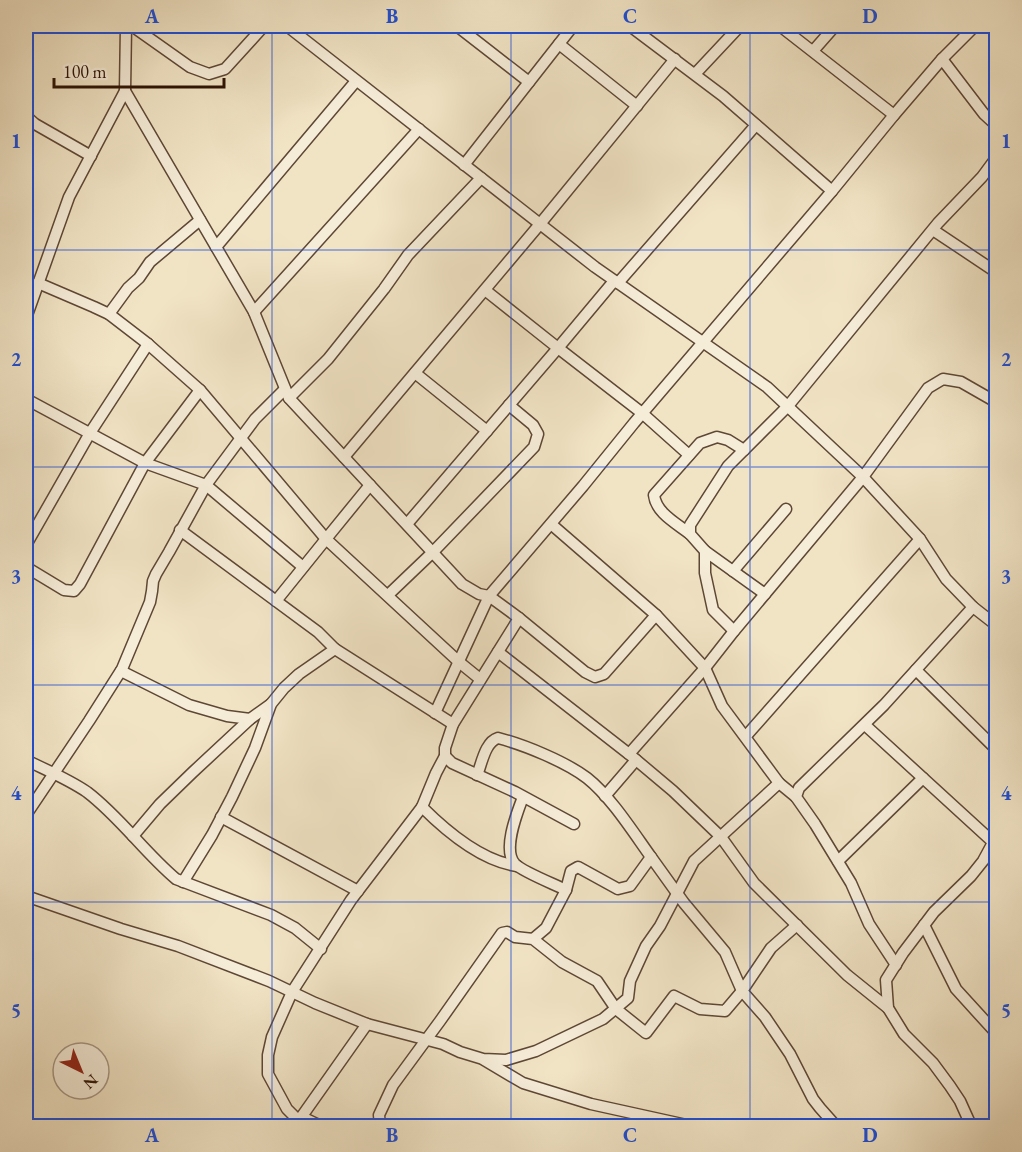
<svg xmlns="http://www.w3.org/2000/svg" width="1022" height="1152" font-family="'EB Garamond',serif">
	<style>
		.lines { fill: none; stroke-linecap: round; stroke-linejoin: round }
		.minor-casing { stroke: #5e4735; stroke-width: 13 }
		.minor { stroke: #f6edd9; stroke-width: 10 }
		.grid { fill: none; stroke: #1d4ed8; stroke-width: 1.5; stroke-opacity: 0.55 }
		.neatline { fill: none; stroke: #1d4ed8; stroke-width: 2 }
		.grid-label { font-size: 20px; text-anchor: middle; font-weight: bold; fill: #1d4ed8 }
	</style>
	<rect width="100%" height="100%" fill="#f1e4c5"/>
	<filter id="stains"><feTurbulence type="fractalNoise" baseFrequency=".00333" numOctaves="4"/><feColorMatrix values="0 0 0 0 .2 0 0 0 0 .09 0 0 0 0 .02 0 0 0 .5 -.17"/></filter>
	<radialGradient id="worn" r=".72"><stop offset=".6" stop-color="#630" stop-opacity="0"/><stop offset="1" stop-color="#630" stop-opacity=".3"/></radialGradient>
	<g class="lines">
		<g class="minor-casing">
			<g id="minor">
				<path d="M132 26 190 67 209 74 225 69 264 26"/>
				<path d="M287 26 595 267 767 387 863 477 920 539 946 579 973 607 996 625"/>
				<path d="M457 26 529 82"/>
				<path d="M630 26 723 96 832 191"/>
				<path d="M780 26 894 115"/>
				<path d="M559 44 637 106"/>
				<path d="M813 51 835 26"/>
				<path d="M942 59 984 114 996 125"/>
				<path d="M695 74 740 26"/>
				<path d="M125 91 254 312 289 398 462 584 479 594 489 596 519 618 585 672 595 677 604 674 656 615"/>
				<path d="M26 116 35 124 91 156"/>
				<path d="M464 165 573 26"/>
				<path d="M933 230 996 272"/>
				<path d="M216 247 356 81"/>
				<path d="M614 281 558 348 642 413 689 455"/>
				<path d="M38 283 94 307 109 314 148 344 200 390 326 539 370 485"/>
				<path d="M618 283 756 125"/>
				<path d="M254 312 419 129"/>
				<path d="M109 314 128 288 139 278 150 262 200 220"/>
				<path d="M26 318 69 197 125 91 126 26"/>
				<path d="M415 373 487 431"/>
				<path d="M200 390 145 463 206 485 303 567"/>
				<path d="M289 398 328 359 384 289 408 255 481 178"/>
				<path d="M26 399 145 463 80 584 74 591 64 590 26 567"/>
				<path d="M344 457 540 224 675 59"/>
				<path d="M407 524 558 348 485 290"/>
				<path d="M551 524 656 615 705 668 722 706 779 783"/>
				<path d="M180 530 318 632 335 649 453 724"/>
				<path d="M690 534C676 523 656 513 654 495L700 443 717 437 728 440 744 450"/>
				<path d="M26 545 90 433 148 344"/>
				<path d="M705 551 765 594"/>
				<path d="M733 571 786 509"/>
				<path d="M388 595 433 552 534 447 538 434 533 425 509 405"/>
				<path d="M276 601 326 539 459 662 480 679"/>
				<path d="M734 631 713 610 705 573V551L690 534V525L728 466 788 406 938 223 982 177 996 158"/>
				<path d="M498 652 629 754 673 791 721 837 754 883 847 975 888 1008"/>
				<path d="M916 670 996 749"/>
				<path d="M121 671 189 705 227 716 250 719"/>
				<path d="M435 713 489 596 583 486 634 423 832 191 894 115 942 59 975 26"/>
				<path d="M865 725 994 843"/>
				<path d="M746 736 920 539"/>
				<path d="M629 754 705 668 734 631 863 477 928 388 943 379 961 382 996 402"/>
				<path d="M445 756 452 763 515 792 574 824"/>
				<path d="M26 760C46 770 68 779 87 792 120 817 144 852 176 879L271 915 295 928 321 949"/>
				<path d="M477 775C482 763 485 742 498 738 525 745 566 762 587 778 611 797 633 832 651 857"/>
				<path d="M605 796 636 760"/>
				<path d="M523 797C517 813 502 850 515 864 523 872 554 884 566 890"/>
				<path d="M26 815 89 721 122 669 150 602 152 591 153 581 156 574 169 552 206 485 255 419 285 389"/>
				<path d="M221 817 358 891"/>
				<path d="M133 836 160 804 193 772 250 719 271 704"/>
				<path d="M838 861 923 778"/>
				<path d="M517 866C482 861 446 831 422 807L436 773 445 756V748L453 724 519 618"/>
				<path d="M183 882 212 835 232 797 255 748 271 704 284 688 299 674 335 649"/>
				<path d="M26 896 121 929 178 946 269 981 315 1003 367 1024 443 1044 460 1052 483 1059 506 1060 536 1051 603 1019 628 998 630 981 646 946 660 926 694 861 779 783 796 797"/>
				<path d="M924 925 956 989 996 1033"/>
				<path d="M533 939 546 928 566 890 571 871 578 867 618 889 630 886 651 857 684 903 725 952 742 991 765 1017 790 1054 813 1099 820 1108 836 1126"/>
				<path d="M896 965 869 924 851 883 815 824 796 797 799 788 884 705 973 607"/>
				<path d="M484 1060 523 1083 591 1104 691 1126"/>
				<path d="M302 1117 321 1126"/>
				<path d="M299 1121 287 1109 268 1074V1055L272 1037 292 992 351 900 422 807"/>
				<path d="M295 1126 367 1024"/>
				<path d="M380 1126 379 1115 393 1085 426 1040 440 1021 502 933 507 932 515 937 533 939 562 962 597 981 616 1009 646 1033 674 996 700 1009 725 1011 742 991 771 948 797 925"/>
				<path d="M973 1126 969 1121 960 1101 950 1086 933 1063 904 1034 888 1008 886 980 903 953 934 912 971 876 983 861 996 837"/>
			</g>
		</g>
		<use href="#minor" class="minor"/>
	</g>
	<path class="grid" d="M272 26V1126M511 26V1126M750 26V1126M26 250H996M26 467H996M26 685H996M26 902H996"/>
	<rect width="1022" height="1152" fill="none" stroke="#f1e4c5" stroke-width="66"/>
	<g transform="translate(81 1071) rotate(137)"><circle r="28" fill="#f6edd9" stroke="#a69684" stroke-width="1.5"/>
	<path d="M0-4.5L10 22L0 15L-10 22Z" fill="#8f2418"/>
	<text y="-9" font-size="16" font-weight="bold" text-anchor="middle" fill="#2d1305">N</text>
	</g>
	<path d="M54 78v9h170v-9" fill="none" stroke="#2d1305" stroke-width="3"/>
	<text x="63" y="78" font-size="18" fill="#2d1305" stroke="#f6edd9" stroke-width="4.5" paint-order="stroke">100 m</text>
	<rect x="33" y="33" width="956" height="1086" class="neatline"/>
	<g class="grid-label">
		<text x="152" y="23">A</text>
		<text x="392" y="23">B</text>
		<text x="630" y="23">C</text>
		<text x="870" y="23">D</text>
		<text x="16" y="148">1</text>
		<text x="1006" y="148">1</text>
		<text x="16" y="366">2</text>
		<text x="1006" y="366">2</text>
		<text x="16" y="583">3</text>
		<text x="1006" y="583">3</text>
		<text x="16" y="800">4</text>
		<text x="1006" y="800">4</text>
		<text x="16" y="1017">5</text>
		<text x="1006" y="1017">5</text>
		<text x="152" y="1142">A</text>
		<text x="392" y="1142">B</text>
		<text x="630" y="1142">C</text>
		<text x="870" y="1142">D</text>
	</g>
	<rect width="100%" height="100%" filter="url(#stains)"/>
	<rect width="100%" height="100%" fill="url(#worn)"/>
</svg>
